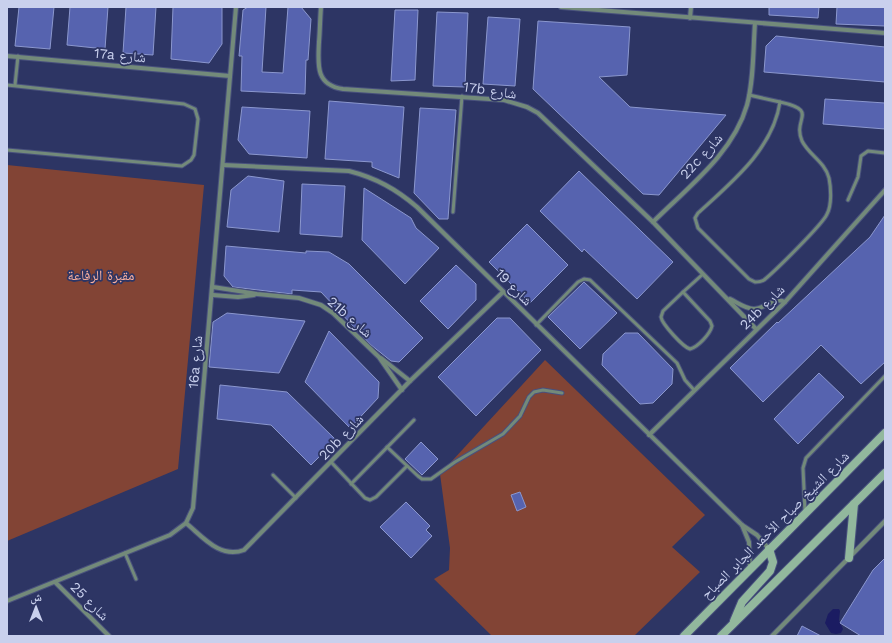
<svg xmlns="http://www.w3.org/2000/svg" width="892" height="643" font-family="'Work Sans','Noto Naskh Arabic',sans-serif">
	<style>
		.green { fill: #824435 }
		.water { fill: #1b1c62 }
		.building { fill: #5663af; stroke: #8b97ce }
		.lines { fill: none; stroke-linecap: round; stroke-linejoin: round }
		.lane-casing { stroke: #49517d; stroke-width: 5 }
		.street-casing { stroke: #49517d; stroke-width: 6 }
		.secondary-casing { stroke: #49517d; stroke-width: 10 }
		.lane { stroke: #738a7a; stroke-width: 3 }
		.street { stroke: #738a7a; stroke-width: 4 }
		.secondary { stroke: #92b89d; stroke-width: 8 }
		.labels { text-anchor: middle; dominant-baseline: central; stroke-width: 3.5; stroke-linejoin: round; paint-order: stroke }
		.street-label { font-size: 14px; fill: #c9d0ed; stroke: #2d3564 }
		.park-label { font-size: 14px; fill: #fbb19f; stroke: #2d3564 }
	</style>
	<rect width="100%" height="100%" fill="#2d3564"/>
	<g class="green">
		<path d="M7 165 204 185 178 469 7 541Z"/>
		<path d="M545 360 705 515 672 547 700 572 634 636H492L434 579 449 570 450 548 440 474Z"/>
	</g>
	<path class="water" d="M833 609H839L840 611 839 620 843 629 841 633 836 634 831 633 825 623 828 614Z"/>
	<g class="building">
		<path d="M19 7H54L50 49 15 46Z"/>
		<path d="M70 7H108L105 49 67 45Z"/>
		<path d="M126 7H156L153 55 123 53Z"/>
		<path d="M173 7H222V44L209 63 171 59Z"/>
		<path d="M248 7H266L262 72 283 73 288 7H301L311 19 308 60H306L305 94 241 91 242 56H239L243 10Z"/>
		<path d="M769 7H819L818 18 769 15Z"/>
		<path d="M837 7H885V26L836 24Z"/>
		<path d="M395 10H418L415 80 391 81Z"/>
		<path d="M437 12 468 13 465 87 433 86Z"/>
		<path d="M488 17 520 19 515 86 483 84Z"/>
		<path d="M538 21 630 27 627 75 599 77 630 107 726 115 659 195 643 194 533 89Z"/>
		<path d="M776 36 885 47V82L764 72 766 46Z"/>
		<path d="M825 99 885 103V129L823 124Z"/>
		<path d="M329 101 404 107 399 178 372 167V162L325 159Z"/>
		<path d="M242 107 310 111 307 158 249 154 238 140Z"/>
		<path d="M420 108 456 110 448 219H439L414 193Z"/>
		<path d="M579 171 673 262 637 299 584 249 582 252 540 211Z"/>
		<path d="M248 176 284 181 279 232 227 227 231 190Z"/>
		<path d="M302 184 345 186 342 237 300 234Z"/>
		<path d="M364 188 411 218 416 228 439 248 405 284 362 240Z"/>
		<path d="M885 215V362L861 384 821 345 763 402 730 368 777 322 778 323 870 237Z"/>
		<path d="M527 224 568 265 530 303 489 262Z"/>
		<path d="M226 246 306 253V251L329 252 349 264 423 338 399 362 391 361 371 345 321 292 292 290V294L233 287 224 276Z"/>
		<path d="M456 265 476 284V300L448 329 420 301Z"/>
		<path d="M584 282 617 313 580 349 548 317Z"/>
		<path d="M227 313 305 321 279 373 209 367 213 322Z"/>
		<path d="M497 318H510L541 350 476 416 438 377Z"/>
		<path d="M329 331 379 382 378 398 350 428 305 382Z"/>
		<path d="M625 333H638L673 369 672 384 653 403 640 404 602 365 603 354Z"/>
		<path d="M819 373 844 397 798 444 774 419Z"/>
		<path d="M220 385 287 392 336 440 311 465 271 425 217 419Z"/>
		<path d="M421 442 438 459 422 475 405 459Z"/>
		<path d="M520 492 526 507 517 511 511 495Z"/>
		<path d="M406 502 430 526 426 530 432 536 411 558 380 527Z"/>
		<path d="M885 558V636H861L840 623 873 570Z"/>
		<path d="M802 626 821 636H797Z"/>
	</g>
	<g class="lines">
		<g class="lane-casing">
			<g id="lane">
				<path d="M7 85 184 104 195 109 198 119 194 155 191 160 182 166 7 150"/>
				<path d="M15 85 18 56"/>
				<path d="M749 95 780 102"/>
				<path d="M780 102C820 111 792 118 802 141 809 155 825 162 829 178 831 188 832 205 827 214 823 224 774 272 764 280 761 282 759 282 755 282L749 279 698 228 695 218 698 213C732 182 773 149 780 102Z"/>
				<path d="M848 200 858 177 861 156 868 151 885 153"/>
				<path d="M453 212 462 96"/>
				<path d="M683 292 710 321 712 326C710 334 698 347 690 349 683 347 662 324 661 317L663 311Z"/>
				<path d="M683 292 703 274"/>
				<path d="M536 325 578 282 584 279 590 280 677 363 685 380 694 390"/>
				<path d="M387 447 418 476 422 479H431L455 462 503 434 520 416 529 397 534 392 543 390 562 393"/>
				<path d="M332 463 365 498 370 500 376 497 407 466"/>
				<path d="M273 475 296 498"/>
				<path d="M351 484 414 420"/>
				<path d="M805 511 803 468 806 458 885 376"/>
				<path d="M125 553 136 579"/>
			</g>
		</g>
		<g class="street-casing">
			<g id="street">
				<path d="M321 7C320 19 320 30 319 42 318 64 315 85 343 89L504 100 527 107 538 113 653 222 756 329"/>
				<path d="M561 7 885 33"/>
				<path d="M690 18 691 7"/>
				<path d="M7 56 230 76"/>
				<path d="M223 165 349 171C376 178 396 189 417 207L742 525 757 535 769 549"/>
				<path d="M653 222C687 188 733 154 747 105 754 79 753 49 755 23"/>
				<path d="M213 287 257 294 299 298 321 305 333 313 379 357 402 390"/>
				<path d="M213 295 238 297 254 295"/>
				<path d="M730 299C738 303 746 309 754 309 765 309 774 296 785 302"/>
				<path d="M381 358 410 381"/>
				<path d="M649 435 785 302 885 190"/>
				<path d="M186 523C203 537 220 559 244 550L410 381 503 292"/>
				<path d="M742 525 749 542 750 569"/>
				<path d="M55 582 109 636"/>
				<path d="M7 601 170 535 186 523 193 508 236 7"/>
				<path d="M772 636 885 521"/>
			</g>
		</g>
		<g class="secondary-casing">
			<g id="secondary">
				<path d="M849 558 854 504"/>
				<path d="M734 621 742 602 770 571 773 562 769 549"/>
				<path d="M684 636 885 433"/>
				<path d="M721 636 885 473"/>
			</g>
		</g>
		<use href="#lane" class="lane"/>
		<use href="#street" class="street"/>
		<use href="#secondary" class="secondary"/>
	</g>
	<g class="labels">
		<g class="street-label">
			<text transform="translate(120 55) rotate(5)">17a شارع</text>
			<text transform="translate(490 90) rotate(8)">17b شارع</text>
			<text transform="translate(701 156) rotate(-48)">22c شارع</text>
			<text transform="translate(514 287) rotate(45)">شارع 19</text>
			<text transform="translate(762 307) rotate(-45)">24b شارع</text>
			<text transform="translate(350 317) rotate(41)">21b شارع</text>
			<text transform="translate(195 362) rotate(-85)">16a شارع</text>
			<text transform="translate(341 437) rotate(-46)">20b شارع</text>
			<text transform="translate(775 525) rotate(-45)">شارع الشيخ صباح الأحمد الجابر الصباح</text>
			<text transform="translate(90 601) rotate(45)">شارع 25</text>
		</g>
		<g class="park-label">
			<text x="101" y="275">مقبرة الرفاعة</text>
		</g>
	</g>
	<rect width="892" height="643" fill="none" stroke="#c9d0ed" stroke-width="16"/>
	<g transform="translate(36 607)" stroke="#2d3564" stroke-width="3" paint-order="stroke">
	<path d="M0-3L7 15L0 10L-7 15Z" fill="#c9d0ed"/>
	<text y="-6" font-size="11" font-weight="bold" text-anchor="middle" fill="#c9d0ed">ش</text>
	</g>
</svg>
